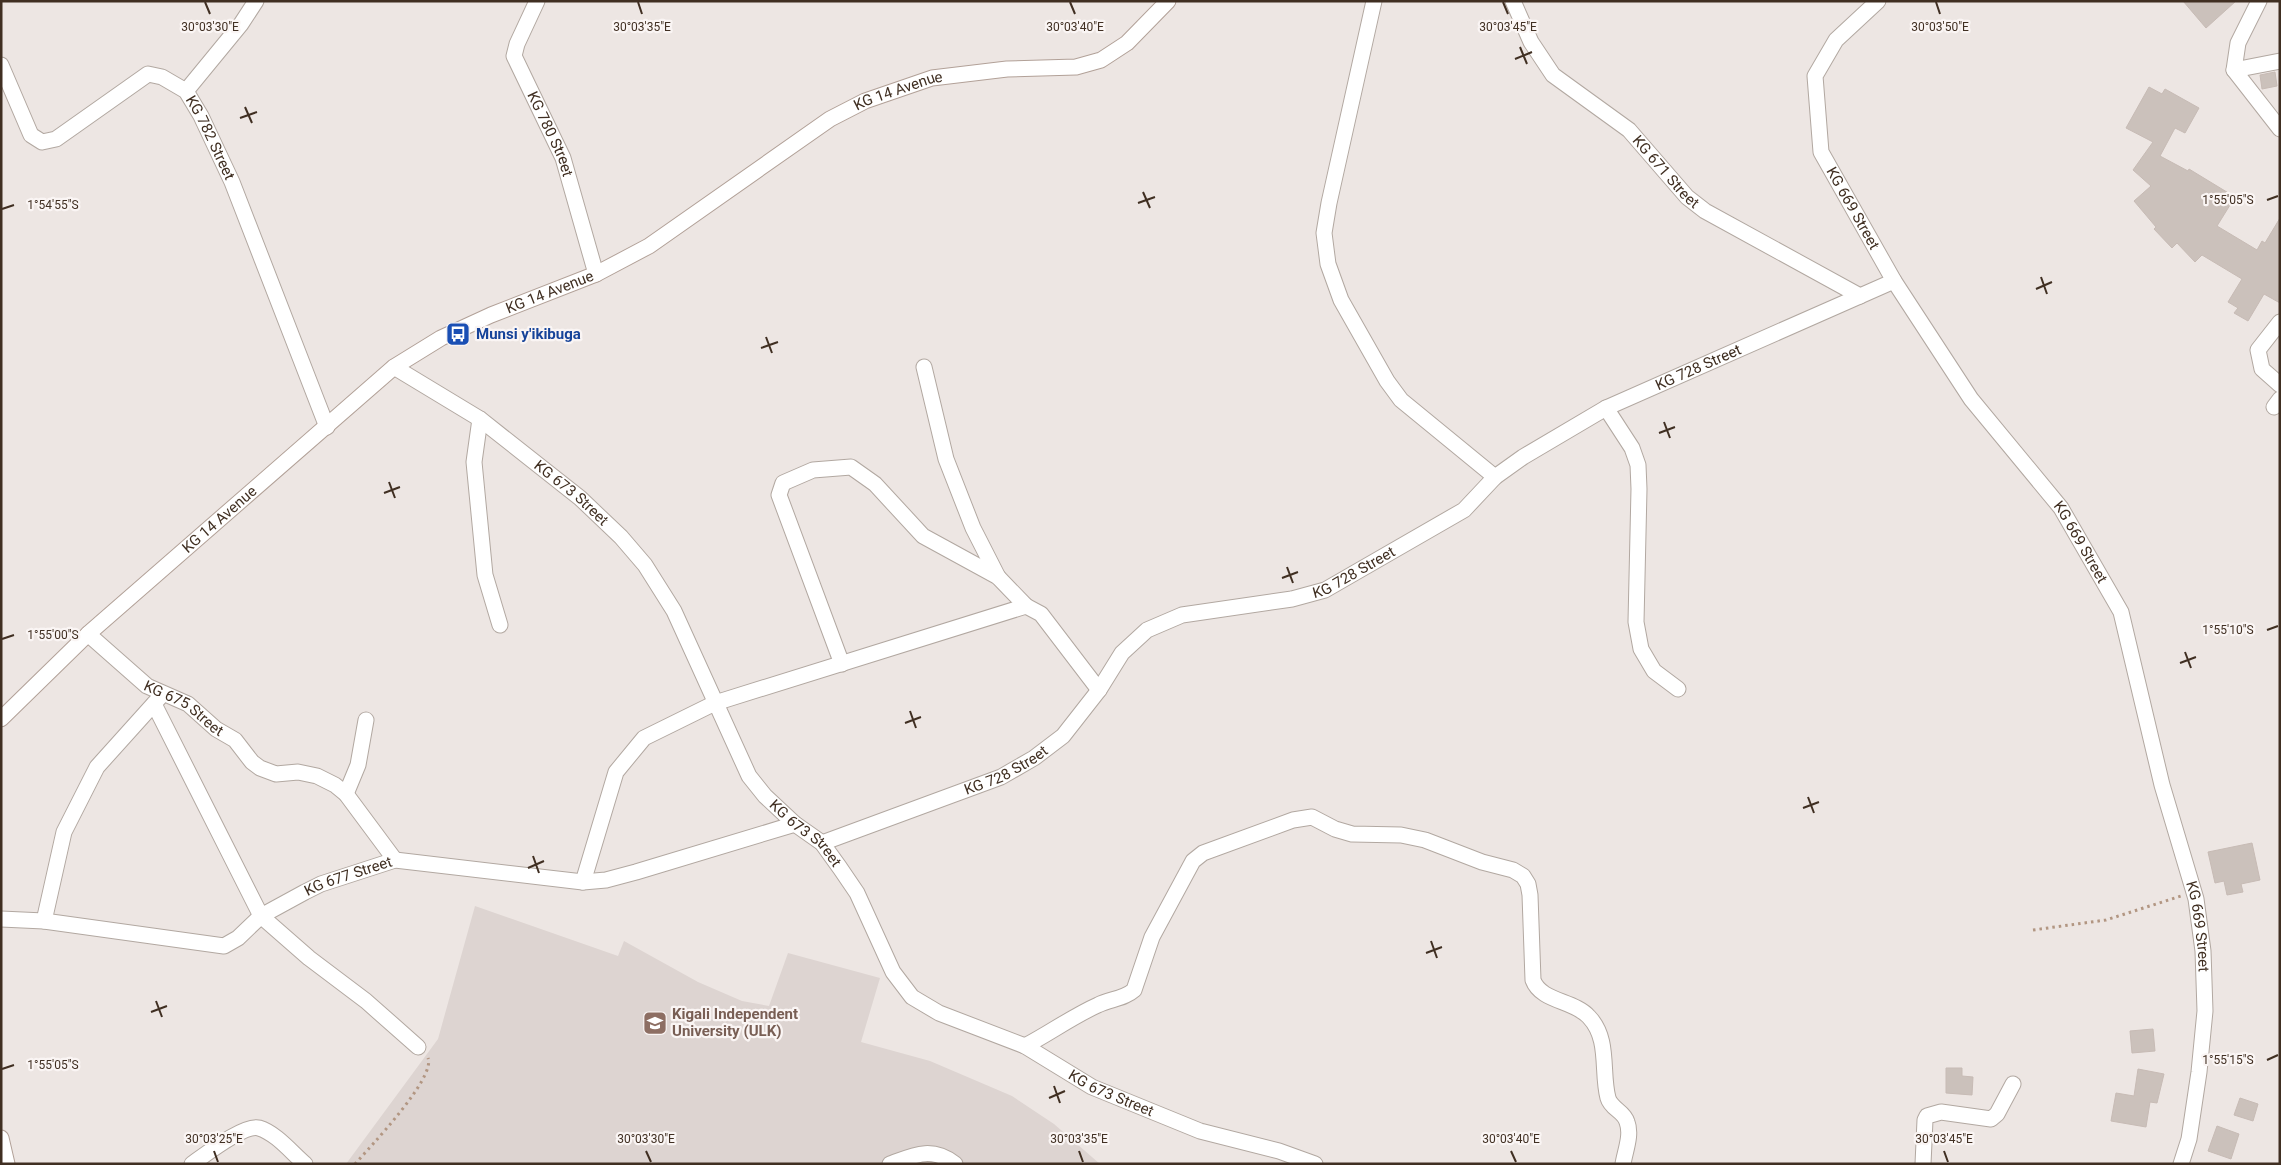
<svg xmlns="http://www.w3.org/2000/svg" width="2281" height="1165" font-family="Roboto,sans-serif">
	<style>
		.built { fill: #ddd4d1 }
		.building { fill: #cbc1bb; stroke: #c7bbb5 }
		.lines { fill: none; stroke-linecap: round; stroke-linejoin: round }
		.street-casing { stroke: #b2a8a1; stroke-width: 17 }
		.secondary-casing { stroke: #b2a198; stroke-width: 17 }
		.path { stroke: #b29682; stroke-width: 3; stroke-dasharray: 2.5 4; stroke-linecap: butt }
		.street { stroke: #fff; stroke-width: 15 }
		.secondary { stroke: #fff; stroke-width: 15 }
		.ticks { fill: none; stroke: #402f22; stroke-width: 2 }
		.labels { text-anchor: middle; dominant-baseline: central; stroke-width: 4.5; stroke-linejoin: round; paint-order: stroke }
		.street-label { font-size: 15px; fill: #402f22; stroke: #faf5f4 }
		.transit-label { font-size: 15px; font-weight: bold; fill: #164399; stroke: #faf5f4; text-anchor: start }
		.education-label { font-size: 15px; font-weight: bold; fill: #785e54; stroke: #faf5f4; text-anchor: start }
		.ticks-label { font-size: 12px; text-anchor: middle; fill: #402f22; stroke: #faf5f4; stroke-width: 4.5; stroke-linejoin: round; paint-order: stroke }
	</style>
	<rect width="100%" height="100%" fill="#ede6e3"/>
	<path class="built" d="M475 906 618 956 624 941 698 982 742 1001 769 1006 788 953 880 978 861 1042 930 1061 1012 1096 1054 1124 1100 1164H346L438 1039Z"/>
	<g class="building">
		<path d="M2183 1H2236L2206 28Z"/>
		<path d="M2275 72 2277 86 2262 89 2260 75Z"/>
		<path d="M2149 87 2162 94 2165 89 2199 108 2185 133 2175 128 2160 156 2188 171 2189 169 2235 197 2217 226 2257 250 2262 241 2265 243 2280 218V303L2264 294 2248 321 2234 313 2238 308 2228 302 2242 279 2202 255 2195 262 2177 243 2172 248 2154 229 2156 227 2134 201 2151 186 2133 170 2153 142 2126 128Z"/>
		<path d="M2252 843 2260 880 2241 884 2243 892 2227 895 2224 881 2215 883 2208 852Z"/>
		<path d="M2153 1029 2155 1051 2132 1053 2130 1031Z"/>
		<path d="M1946 1068H1962V1076L1973 1077 1972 1095 1946 1093Z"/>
		<path d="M2138 1069 2164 1074 2157 1103 2150 1102 2146 1127 2111 1121 2116 1093 2134 1096Z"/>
		<path d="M2240 1098 2258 1104 2253 1121 2234 1115Z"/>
		<path d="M2217 1126 2239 1134 2231 1159 2208 1151Z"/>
	</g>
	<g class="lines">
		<g class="street-casing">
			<g id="street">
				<path id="s1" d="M537 1 517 44 514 56 563 158 596 274"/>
				<path d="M1374 1 1329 203 1324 233 1328 264 1341 300 1387 381 1401 400 1495 477"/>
				<path id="s2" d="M1513 1 1531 42 1553 75 1629 130 1687 197 1705 211 1860 296"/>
				<path id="s3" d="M1878 1 1836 40 1815 76 1821 152 1894 281 1971 399 2061 508 2121 612 2162 785 2196 899 2203 951 2205 1011 2199 1072 2189 1139 2181 1164"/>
				<path d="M2259 1 2238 43 2234 70 2280 129"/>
				<path id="s4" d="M1 65 31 135 42 142 56 139 148 74 162 77 186 91 201 116 232 182 327 427"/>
				<path d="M2234 70 2280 61"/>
				<path d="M186 91 241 24 256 1"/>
				<path d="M2280 322 2258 350 2262 369 2280 385"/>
				<path id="s5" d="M394 367 480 419 580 498 621 537 645 565 674 611 749 776 765 796 795 824 822 843 840 868 857 893 893 972 912 997 939 1013 1025 1046 1092 1087 1200 1131 1279 1151 1315 1164"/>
				<path d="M924 367 946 459 973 528 998 577"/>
				<path d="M2274 407 2280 399"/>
				<path d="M1606 408 1632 448 1638 465 1639 489 1636 622 1641 649 1654 671 1678 689"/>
				<path d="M480 419 474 462 485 575 500 625"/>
				<path id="s6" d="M88 634 147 686 188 704 216 729 235 740 252 762 260 768 276 774 298 772 317 776 335 785 346 794 395 860"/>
				<path d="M842 664 779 495 783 483 813 470 851 467 875 484 923 536 998 577 1026 606"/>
				<path d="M154 704 261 916 309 958 366 1001 418 1047"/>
				<path d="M346 794 358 765 366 720"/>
				<path id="s7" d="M822 843 1001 777 1034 758 1063 736 1099 690 1122 653 1147 630 1182 615 1292 599 1325 590 1464 510 1495 477 1523 457 1606 408 1894 281"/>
				<path d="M583 882 616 772 644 738 715 703 1026 606 1041 614 1099 690"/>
				<path id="s8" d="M1 919 44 921 224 946 238 938 261 916 305 892 321 884 395 860 583 882 606 880 636 872 795 824"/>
				<path d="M44 921 64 832 97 767 160 697"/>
				<path d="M1025 1046C1050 1033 1073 1016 1098 1005 1110 999 1124 999 1134 990L1152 937 1193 861 1203 853 1293 820 1312 817 1335 829 1352 834 1401 835 1425 840 1482 862 1513 870 1523 876 1528 884 1530 895 1533 980C1541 1002 1574 1000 1589 1017 1610 1039 1601 1072 1608 1098 1611 1109 1624 1111 1627 1122 1632 1135 1625 1151 1623 1164"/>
				<path d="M192 1164C205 1155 244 1124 259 1128 276 1133 292 1153 305 1164"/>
				<path d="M890 1164C914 1155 932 1146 955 1164"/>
				<path d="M1923 1164 1925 1120 1927 1116 1941 1112 1991 1119 1997 1114 2013 1084"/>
			</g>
		</g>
		<g class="secondary-casing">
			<g id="secondary">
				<path id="s9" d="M1 719 88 634 394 367 441 338 491 315 596 274 649 246 830 119 865 101 932 78 1007 69 1076 67 1101 60 1127 43 1168 1"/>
				<path d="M1 1138 7 1164"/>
			</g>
		</g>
		<g class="path">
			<path d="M2033 930 2106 920 2181 896"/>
			<path d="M355 1164C369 1148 436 1078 428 1058"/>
		</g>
		<use href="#street" class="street"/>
		<use href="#secondary" class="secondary"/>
	</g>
	<path class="ticks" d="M205 2 210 14M638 2 642 14M1070 2 1075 14M1503 2 1508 14M1936 2 1940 14M1520 47 1527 64M1515 59 1532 52M245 107 252 123M240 118 257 112M1143 192 1150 208M2267 200 2278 196M1138 203 1155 197M2 209 14 205M2041 277 2047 294M2036 289 2052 282M766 337 772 353M761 348 778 342M1664 422 1670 438M1659 433 1675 427M389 482 395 498M384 493 400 487M1287 567 1293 583M1282 578 1298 572M2267 630 2278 626M2 639 14 635M2185 652 2191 668M2180 663 2196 657M910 711 916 728M905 723 921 717M1808 797 1814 813M1803 808 1819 802M533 856 539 873M528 868 544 861M1431 941 1437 958M1426 953 1442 947M156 1001 162 1017M151 1012 167 1006M2267 1060 2278 1055M2 1069 14 1065M1054 1086 1060 1103M1049 1098 1065 1091M214 1151 218 1162M646 1151 651 1162M1079 1151 1083 1162M1511 1151 1516 1162M1944 1151 1948 1162"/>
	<defs>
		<g id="bus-square" transform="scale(1.25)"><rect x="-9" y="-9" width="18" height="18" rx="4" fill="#1a4fb4" stroke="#faf5f4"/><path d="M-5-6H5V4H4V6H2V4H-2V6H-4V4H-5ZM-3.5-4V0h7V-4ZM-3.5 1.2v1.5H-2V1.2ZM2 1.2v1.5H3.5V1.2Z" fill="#fff"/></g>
		<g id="university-square" transform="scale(1.25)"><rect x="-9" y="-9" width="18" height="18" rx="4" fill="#8d6e63" stroke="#faf5f4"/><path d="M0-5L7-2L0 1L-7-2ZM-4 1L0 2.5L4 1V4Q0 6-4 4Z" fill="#fff"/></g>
	</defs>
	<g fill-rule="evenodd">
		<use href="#bus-square" x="458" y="334"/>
		<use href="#university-square" x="655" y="1023"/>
	</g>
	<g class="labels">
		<g class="street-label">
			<text stroke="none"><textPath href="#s9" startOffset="1106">KG 14 Avenue</textPath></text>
			<text stroke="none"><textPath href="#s1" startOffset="146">KG 780 Street</textPath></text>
			<text stroke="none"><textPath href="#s4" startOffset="311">KG 782 Street</textPath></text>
			<text stroke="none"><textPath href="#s2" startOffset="234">KG 671 Street</textPath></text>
			<text stroke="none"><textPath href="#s3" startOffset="240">KG 669 Street</textPath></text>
			<text stroke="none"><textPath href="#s9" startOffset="701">KG 14 Avenue</textPath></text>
			<text stroke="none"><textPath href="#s7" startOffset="1022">KG 728 Street</textPath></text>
			<text stroke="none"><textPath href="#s5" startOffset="218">KG 673 Street</textPath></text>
			<text stroke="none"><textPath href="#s9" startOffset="296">KG 14 Avenue</textPath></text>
			<text stroke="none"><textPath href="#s3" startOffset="645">KG 669 Street</textPath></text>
			<text stroke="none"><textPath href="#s7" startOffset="618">KG 728 Street</textPath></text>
			<text stroke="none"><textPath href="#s6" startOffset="122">KG 675 Street</textPath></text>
			<text stroke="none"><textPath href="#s7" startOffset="198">KG 728 Street</textPath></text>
			<text stroke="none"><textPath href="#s5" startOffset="638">KG 673 Street</textPath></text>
			<text stroke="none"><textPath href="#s8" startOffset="369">KG 677 Street</textPath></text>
			<text stroke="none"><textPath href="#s3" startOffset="1050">KG 669 Street</textPath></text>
			<text stroke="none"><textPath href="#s5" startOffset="1058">KG 673 Street</textPath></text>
		</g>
		<g class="transit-label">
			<text x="476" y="334">Munsi y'ikibuga</text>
		</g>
		<g class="education-label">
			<text x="672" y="1014">Kigali Independent<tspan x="672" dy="17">University (ULK)</tspan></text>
		</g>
	</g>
	<g class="ticks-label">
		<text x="210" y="31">30°03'30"E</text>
		<text x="642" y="31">30°03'35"E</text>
		<text x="1075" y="31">30°03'40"E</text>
		<text x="1508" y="31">30°03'45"E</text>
		<text x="1940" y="31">30°03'50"E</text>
		<text x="2228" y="204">1°55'05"S</text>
		<text x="53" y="209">1°54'55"S</text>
		<text x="2228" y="634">1°55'10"S</text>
		<text x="53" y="639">1°55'00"S</text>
		<text x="2228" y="1064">1°55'15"S</text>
		<text x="53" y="1069">1°55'05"S</text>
		<text x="214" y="1143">30°03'25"E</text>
		<text x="646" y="1143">30°03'30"E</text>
		<text x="1079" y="1143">30°03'35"E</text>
		<text x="1511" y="1143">30°03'40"E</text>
		<text x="1944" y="1143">30°03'45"E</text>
	</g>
	<rect width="2281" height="1165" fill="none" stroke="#402f22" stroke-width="5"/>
</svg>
